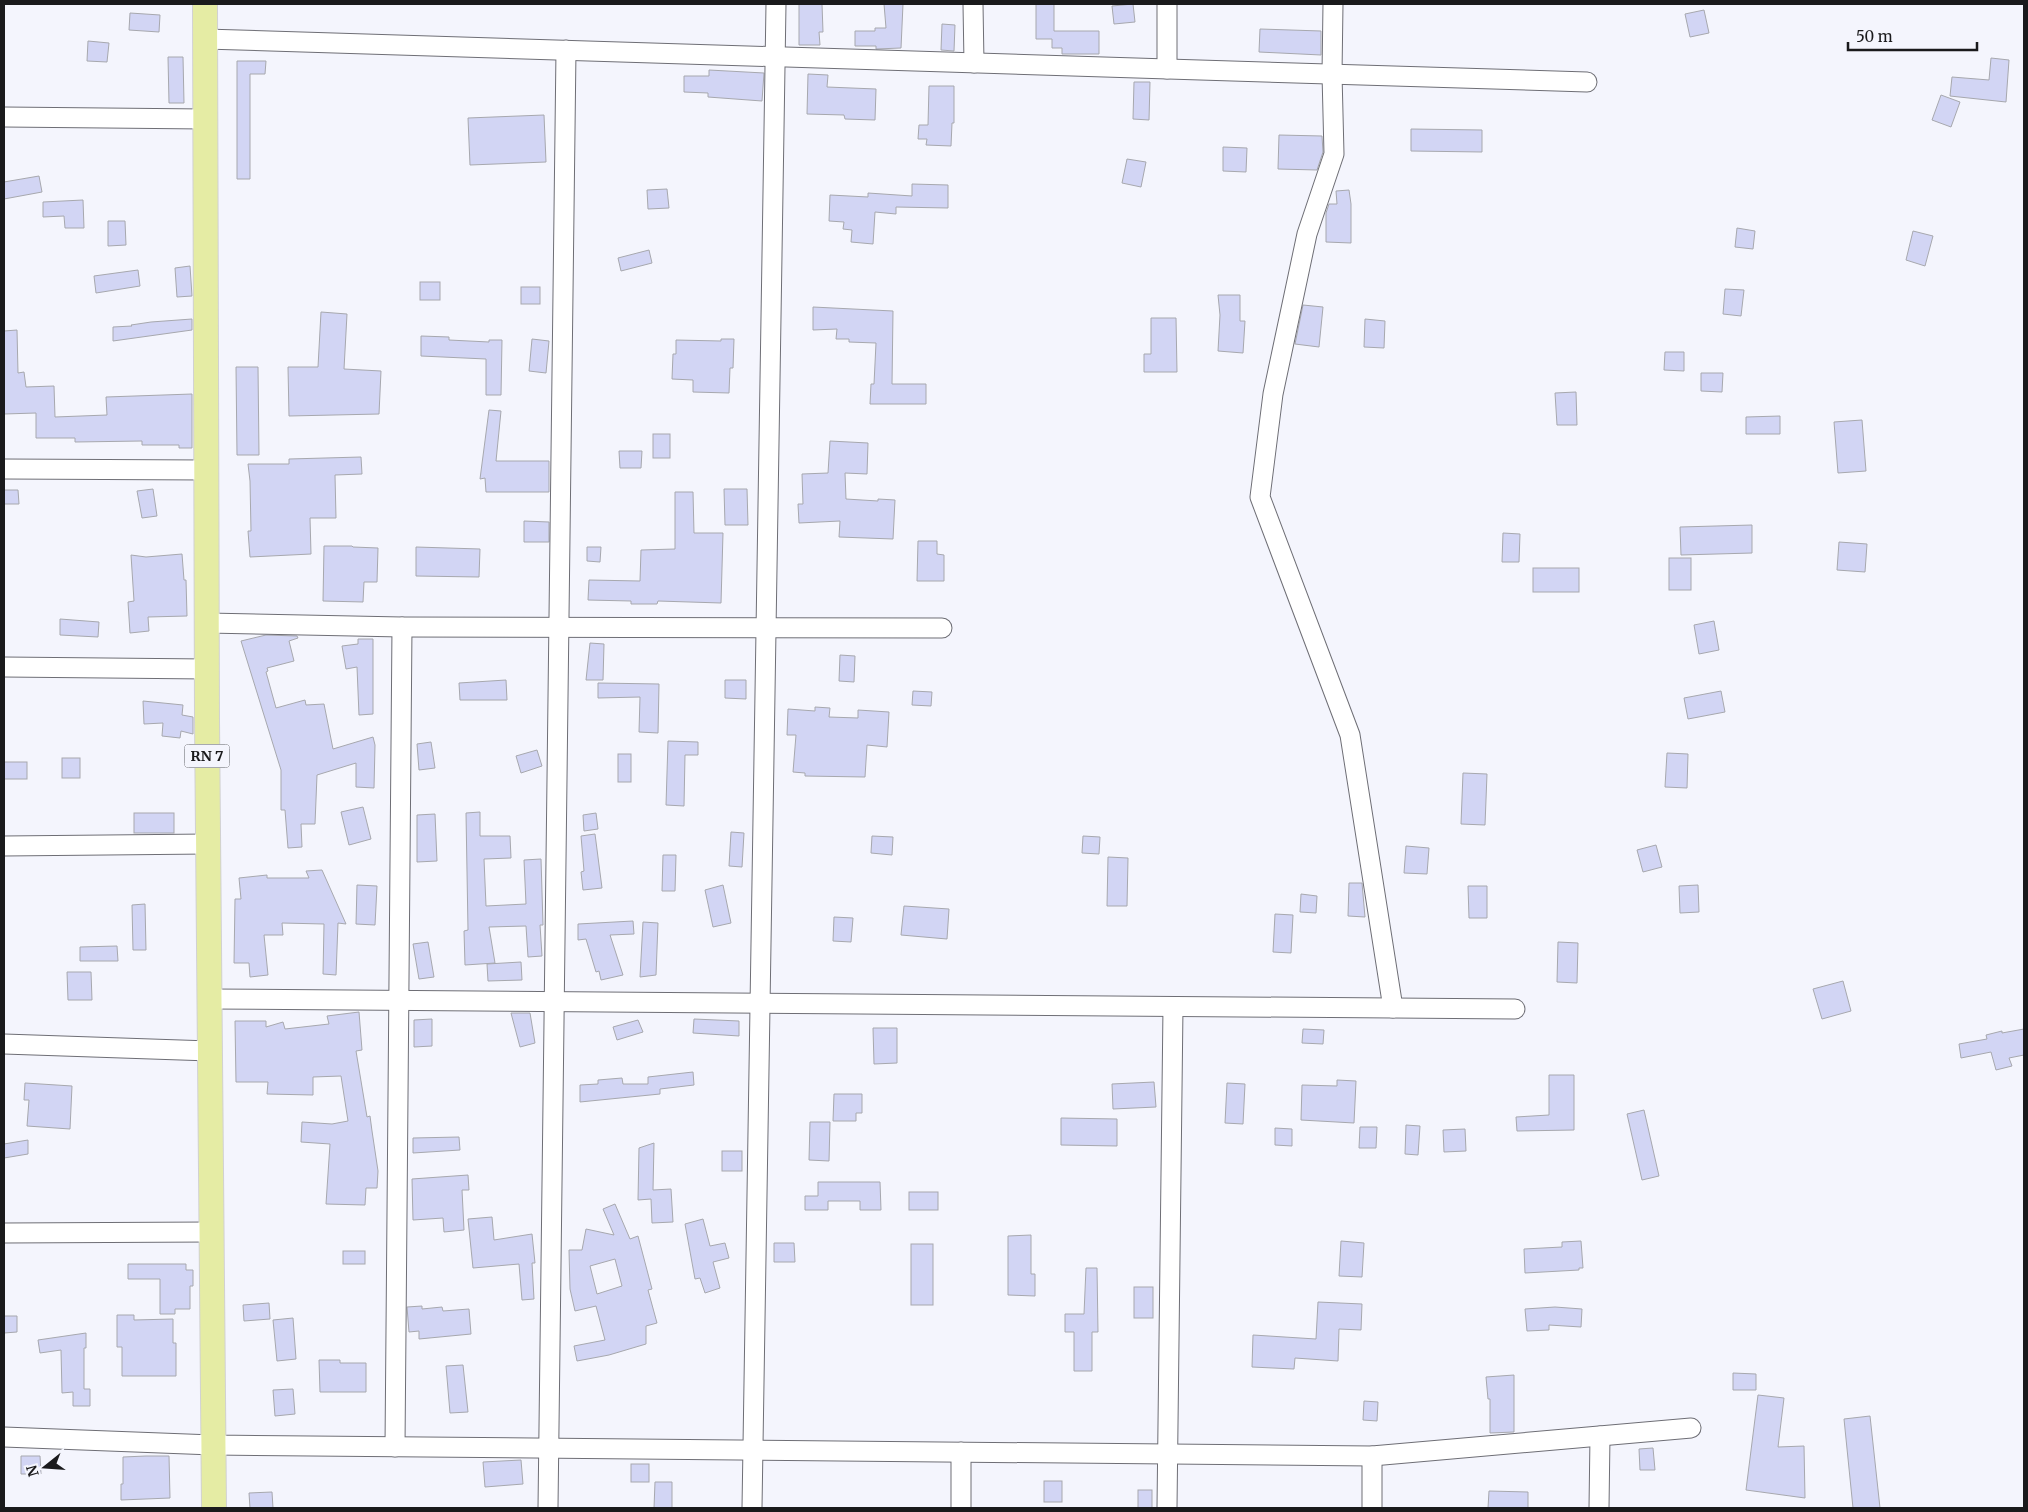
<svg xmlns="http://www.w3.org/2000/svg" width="2028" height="1512" font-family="Merriweather,serif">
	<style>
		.building { fill: #d2d5f4; stroke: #a7a8ae; fill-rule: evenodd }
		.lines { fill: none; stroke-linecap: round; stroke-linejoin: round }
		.minor-casing { stroke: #6e6e75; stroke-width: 21 }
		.major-casing { stroke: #d1d1d2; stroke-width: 26 }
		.minor { stroke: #fff; stroke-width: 19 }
		.major { stroke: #e5eca4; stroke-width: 24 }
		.labels { text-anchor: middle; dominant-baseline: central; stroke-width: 4.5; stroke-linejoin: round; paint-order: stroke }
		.shield { fill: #f4f5fd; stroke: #5b5c60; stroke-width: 1 }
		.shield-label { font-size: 14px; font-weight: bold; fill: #1a1a1c }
	</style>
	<rect width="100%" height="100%" fill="#f4f5fd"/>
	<g class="building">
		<path d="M799 4H822L823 32H819L820 45H799Z"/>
		<path d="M884 4H903L901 48 876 49V46H855V31H875V28H886Z"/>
		<path d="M1036 4H1054V31H1099V54H1062V48H1052V39H1036Z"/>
		<path d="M1133 4 1135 22 1114 24 1112 6Z"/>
		<path d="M1704 10 1709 33 1690 37 1685 14Z"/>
		<path d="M130 13 160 15 159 32 129 30Z"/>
		<path d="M942 24 955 25 954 51 941 50Z"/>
		<path d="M1260 29 1321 31V55L1259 52Z"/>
		<path d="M88 41 109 43 107 62 87 61Z"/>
		<path d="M168 57H183L184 103H169Z"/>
		<path d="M1991 58 2009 60 2006 102 1950 96 1952 77 1989 80Z"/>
		<path d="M237 61H266L265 74H250V179H237Z"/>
		<path d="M709 70 764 73 762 101 708 97V93L684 92V76H709Z"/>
		<path d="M808 74 828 75 827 87 876 89 875 120 845 119 844 115 807 114Z"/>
		<path d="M1134 82H1150L1149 120 1133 119Z"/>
		<path d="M929 86H954V123H952L951 146 926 145 927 139H918L919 125H928Z"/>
		<path d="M1941 95 1960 102 1951 127 1932 120Z"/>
		<path d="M544 115 546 162 470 165 468 118Z"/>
		<path d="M1411 129 1482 130V152L1411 151Z"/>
		<path d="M1279 135 1322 136 1323 152 1317 170 1278 169Z"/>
		<path d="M1223 147 1247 148 1246 172 1223 171Z"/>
		<path d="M1127 159 1146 162 1141 187 1122 183Z"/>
		<path d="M39 176 42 192 4 199V182Z"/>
		<path d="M912 184 948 185V208L896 207V214L875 212 873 244 851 242 852 230 843 229 844 222 829 221 830 195 868 197V193L912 196Z"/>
		<path d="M667 189 669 208 648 209 647 190Z"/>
		<path d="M1349 190 1351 204V243L1326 242V213L1329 204H1337L1336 191Z"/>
		<path d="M83 200 84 228H65L64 216 43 217V202Z"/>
		<path d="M108 221H125L126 245 108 246Z"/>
		<path d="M1737 228 1755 231 1753 249 1735 247Z"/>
		<path d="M1913 231 1933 236 1925 266 1906 260Z"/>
		<path d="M649 250 652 263 621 271 618 258Z"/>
		<path d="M190 266 192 296 177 297 175 268Z"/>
		<path d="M138 270 140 286 96 293 94 276Z"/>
		<rect x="420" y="282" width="20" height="18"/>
		<rect x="521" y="287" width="19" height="17"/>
		<path d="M1725 289 1744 290 1741 316 1723 314Z"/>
		<path d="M1218 295H1240V321H1245L1243 353 1218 351 1220 315Z"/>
		<path d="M1303 305 1323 307 1319 347 1295 344Z"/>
		<path d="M813 307 893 311 892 384H926V404H870L871 384H874L876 343 849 342V339H836L837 329 813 330Z"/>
		<path d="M321 312 347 314 344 369 381 371 379 414 289 416 288 367H318Z"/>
		<path d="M1151 318H1176L1177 372H1144V354H1151Z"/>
		<path d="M192 319V330L113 341V327L132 326 131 325 151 322Z"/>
		<path d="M1365 319 1385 321 1384 348 1364 347Z"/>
		<path d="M17 330 18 373 24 372 26 387 54 386 55 417 107 415 106 397 192 394V448H179V445H142V441L75 442V438H36V413L4 414V331Z"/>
		<path d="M421 336 449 337V340L489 342V340H502L501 395H486V359L421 356Z"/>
		<path d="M532 339 549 341 546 373 529 371Z"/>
		<path d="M721 339H734L733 368H730L729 393 693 392V380L672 379 673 354H676V340L721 341Z"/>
		<path d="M1665 352H1684V371L1664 370Z"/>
		<path d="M236 367H258L259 455H237Z"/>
		<path d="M1701 373H1723L1722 392 1701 391Z"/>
		<path d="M1576 392 1577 425H1557L1555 393Z"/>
		<path d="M489 410 501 411 496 461H549V492H486L485 478 480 479Z"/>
		<path d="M1780 416V434H1746V417Z"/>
		<path d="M1862 420 1866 471 1838 473 1834 422Z"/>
		<rect x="653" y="434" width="17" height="24"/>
		<path d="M830 441 868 443 867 474 845 473 846 499 878 501V499L895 500 893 539 839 537 840 521 799 523 798 504H803L802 474 828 473Z"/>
		<path d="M619 451H642L641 468H620Z"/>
		<path d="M361 457 362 474 335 475 336 518H310L311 554 250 557 248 531H251L250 481 248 464H289V459Z"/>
		<path d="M153 489 157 516 142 518 137 491Z"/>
		<path d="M724 489H747L748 525H725Z"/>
		<path d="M4 490H18L19 504H4Z"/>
		<path d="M675 492H693L694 533H723L721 603 658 601 657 604H631V601L588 600 589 580 640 581 641 550 675 549Z"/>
		<path d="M524 521 549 522V542H524Z"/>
		<path d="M1752 525V553L1681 555 1680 527Z"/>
		<path d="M1503 533 1520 534 1519 562H1502Z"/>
		<path d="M918 541H937V554L944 555V581H917Z"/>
		<path d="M1839 542 1867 544 1865 572 1837 570Z"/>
		<path d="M324 546H352L353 547 378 548 377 582H364L363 602 323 601Z"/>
		<path d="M416 547 480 549 479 577 416 576Z"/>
		<path d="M587 547H601L600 562 587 561Z"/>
		<path d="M182 554 184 580H186L187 616 148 617 149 631 130 633 128 602 134 601 131 555 146 557Z"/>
		<rect x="1669" y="558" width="22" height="32"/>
		<rect x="1533" y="568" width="46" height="24"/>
		<path d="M60 619 99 622 98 637 60 635Z"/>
		<path d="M1714 621 1719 650 1699 654 1694 625Z"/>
		<path d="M266 635 297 636 298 638 289 641 294 661 267 668 268 671 266 672 276 708 305 700 306 705 324 704 333 749 373 737 375 745 374 788 356 787V763L317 775 315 824H301L302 847 288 848 285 810H281V770L241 641Z"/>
		<path d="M358 639H373V714L359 715 357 667 346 669 342 646 358 644Z"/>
		<path d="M590 643 604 644 603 680H586Z"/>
		<path d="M840 655 855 656 854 682 839 681Z"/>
		<path d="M506 680 507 700H460L459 683Z"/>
		<path d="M725 680H746V699L725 698Z"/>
		<path d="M598 683 659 684 658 733 639 732 640 697 598 698Z"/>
		<path d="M913 691 932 692 931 706 912 705Z"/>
		<path d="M1721 691 1725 712 1688 719 1684 698Z"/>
		<path d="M143 701 183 705 182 715 193 717V734L181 731 180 738 162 736 163 723 144 724Z"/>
		<path d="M815 707 830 708 829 717 858 718V710L889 712 887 747 867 745 865 777 805 776V773L793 772 796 735H787L788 709 815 711Z"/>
		<path d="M668 741 698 742V755H685L684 806 666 805Z"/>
		<path d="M431 742 435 768 419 770 417 744Z"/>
		<path d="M537 750 542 766 521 773 516 756Z"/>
		<path d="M1667 753 1688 754 1687 788 1665 787Z"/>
		<rect x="618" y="754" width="13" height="28"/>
		<rect x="62" y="758" width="18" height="20"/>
		<rect x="4" y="762" width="23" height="17"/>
		<path d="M1463 773 1487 774 1485 825 1461 824Z"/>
		<path d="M363 807 371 839 349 845 341 812Z"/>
		<path d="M480 812V836H510L511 858 484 859 486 906 526 904 524 860 541 859 543 925H540L542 956 528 957 526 926 489 927 495 963 465 965 464 931 468 930 466 813Z"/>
		<rect x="134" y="813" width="40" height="20"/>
		<path d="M596 813 598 829 584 831 583 815Z"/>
		<path d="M435 814 437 861 417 862V815Z"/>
		<path d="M731 832 744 833 742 867 729 866Z"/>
		<path d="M595 834 602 888 583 890 581 872 584 871 581 836Z"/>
		<path d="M872 836 893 837 892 855 871 853Z"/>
		<path d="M1083 836 1100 837 1099 854 1082 853Z"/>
		<path d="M1656 845 1662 867 1643 872 1637 850Z"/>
		<path d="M1406 846 1429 848 1427 874 1404 873Z"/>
		<path d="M663 855H676L675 891H662Z"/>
		<path d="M1108 857 1128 858 1127 906H1107Z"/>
		<path d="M322 870 346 924 338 923 336 975 323 974 324 924 282 923 283 935H264L268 975 250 977 249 963H234L235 899H241L239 878 267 875V878H309L306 871Z"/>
		<path d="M1349 883H1362L1365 917 1348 916Z"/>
		<path d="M357 885 377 886 375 925 356 924Z"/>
		<path d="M723 885 731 923 713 927 705 890Z"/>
		<path d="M1698 885 1699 912 1680 913 1679 886Z"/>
		<path d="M1468 886H1487V918H1469Z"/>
		<path d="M1301 894 1317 896 1316 913 1300 912Z"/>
		<path d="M145 904 146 950H133L132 905Z"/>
		<path d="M904 906 949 909 947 939 901 935Z"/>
		<path d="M1275 914 1293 915 1291 953 1273 952Z"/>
		<path d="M834 917 853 918 851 942 833 941Z"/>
		<path d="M633 921 634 934 610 935 623 975 601 980 599 971 596 972 586 939 578 940V924Z"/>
		<path d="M643 922 658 923 656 975 640 977Z"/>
		<path d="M428 942 434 977 419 979 413 944Z"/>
		<path d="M1558 942 1578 943 1577 983 1557 982Z"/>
		<path d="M117 946 118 961H80V947Z"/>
		<path d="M521 962 522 980 488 981 487 964Z"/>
		<path d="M67 972H91L92 1000H68Z"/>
		<path d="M1843 981 1851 1011 1822 1019 1813 989Z"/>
		<path d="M359 1012 362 1050 356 1051 367 1117 370 1116 372 1131 378 1171 377 1188H366L365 1205 326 1204 330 1144 301 1142 302 1122 332 1124 348 1121 341 1076 313 1077V1095L267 1094 268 1082H236L235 1021H266V1027L283 1022 285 1029 329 1024 327 1016Z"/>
		<path d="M511 1013H530L535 1043 520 1047Z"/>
		<path d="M432 1019V1046L414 1047V1020Z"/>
		<path d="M694 1019 739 1021V1036L693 1033Z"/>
		<path d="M638 1020 643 1032 617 1040 613 1027Z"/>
		<path d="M873 1028H897V1063L874 1064Z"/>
		<path d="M1303 1029 1324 1030 1323 1044 1302 1043Z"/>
		<path d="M2024 1029V1055L2009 1058 2012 1066 1996 1070 1991 1052 1961 1058 1959 1044 1987 1039 1986 1035 2002 1031V1033Z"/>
		<path d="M693 1072 694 1085 660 1089V1094L580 1102V1085L598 1084V1080L622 1078 623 1084H648V1077Z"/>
		<path d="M1549 1075H1574V1130L1517 1131 1516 1117 1549 1115Z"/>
		<path d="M1337 1080 1356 1081 1354 1123 1301 1120 1302 1085 1337 1086Z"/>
		<path d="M1154 1082 1156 1107 1113 1109 1112 1084Z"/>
		<path d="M25 1083 72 1086 70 1129 27 1126 29 1100H24Z"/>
		<path d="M1227 1083 1245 1084 1243 1124 1225 1123Z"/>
		<path d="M834 1094H862V1113H856V1121H833Z"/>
		<path d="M1644 1110 1659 1176 1642 1180 1627 1114Z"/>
		<path d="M1061 1118 1117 1119V1146L1061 1145Z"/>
		<path d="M810 1122H830L829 1161 809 1160Z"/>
		<path d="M1406 1125 1420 1126 1418 1155 1405 1154Z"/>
		<path d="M1360 1127H1377L1376 1148H1359Z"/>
		<path d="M1275 1128 1292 1129V1146L1275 1145Z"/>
		<path d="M1465 1129 1466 1151 1444 1152 1443 1130Z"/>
		<path d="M459 1137 460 1150 413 1153V1138Z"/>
		<path d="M28 1140V1154L4 1158V1144Z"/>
		<path d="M654 1143 653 1190 671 1189 673 1222 652 1223 651 1199 638 1200 639 1148Z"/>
		<rect x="722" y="1151" width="20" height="20"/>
		<path d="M468 1175 469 1190H462L464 1230 444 1232 443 1218 413 1220 412 1179Z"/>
		<path d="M818 1182H880L881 1210H860V1201H828V1210H805V1196H818Z"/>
		<rect x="909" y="1192" width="29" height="18"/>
		<path d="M615 1204 630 1239 638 1236 652 1289 648 1290 657 1323 646 1326V1344L609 1355 577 1361 574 1346 605 1340 596 1306 575 1311 570 1289 569 1250H582L586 1229 614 1235 603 1209ZM615 1259 622 1286 597 1294 590 1266Z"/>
		<path d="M492 1217 494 1240 532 1234 535 1263H532L534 1299 522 1300 519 1264 473 1268 468 1219Z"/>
		<path d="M703 1219 710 1246 725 1243 729 1258 713 1262 720 1288 705 1293 700 1278 695 1279 685 1224Z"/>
		<path d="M1031 1235V1274H1035V1296L1008 1295V1236Z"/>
		<path d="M1341 1241 1364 1243 1362 1277 1339 1276Z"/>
		<path d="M1581 1241 1583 1268H1579V1270L1525 1273 1524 1249 1562 1247V1242Z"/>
		<path d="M774 1243H794L795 1262H774Z"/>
		<rect x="911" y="1244" width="22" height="61"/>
		<rect x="343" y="1251" width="22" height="13"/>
		<path d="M128 1264H186V1270H193V1286H190V1309H175V1314H160V1279H128Z"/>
		<path d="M1086 1268H1097L1098 1332H1092V1371H1074V1332H1065V1314H1084Z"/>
		<rect x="1134" y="1287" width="19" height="31"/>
		<path d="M1318 1302 1362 1304 1361 1330 1339 1329 1338 1361 1295 1358 1294 1369 1252 1367 1253 1335 1316 1339Z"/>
		<path d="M269 1303 270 1319 244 1321 243 1305Z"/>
		<path d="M422 1306V1309L442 1307 443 1311 469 1309 471 1334 419 1339V1331L409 1332 407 1307Z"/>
		<path d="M1555 1307 1582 1309 1581 1327 1549 1325V1330L1527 1331 1525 1309Z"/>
		<path d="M117 1315H134V1320L173 1319V1343H176V1376H122V1347H117Z"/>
		<path d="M4 1316H17V1332L4 1333Z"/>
		<path d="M293 1318 296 1359 277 1361 273 1320Z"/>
		<path d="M86 1333V1348H84V1389H90V1406H73V1392L62 1393 61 1350 40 1353 38 1340Z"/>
		<path d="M319 1360H340V1363H366V1392H320Z"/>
		<path d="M463 1365 468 1412 450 1413 446 1366Z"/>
		<path d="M1733 1373 1756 1374V1390H1733Z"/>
		<path d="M1514 1375V1432L1490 1433V1399H1488L1486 1377Z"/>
		<path d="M293 1389 295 1414 275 1416 273 1390Z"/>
		<path d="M1758 1395 1784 1398 1778 1447 1804 1446 1805 1498 1746 1490Z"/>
		<path d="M1364 1401 1378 1402 1377 1421 1363 1420Z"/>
		<path d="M1870 1416 1880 1508H1853L1844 1419Z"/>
		<path d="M1653 1448 1655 1470H1640L1639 1449Z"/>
		<path d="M21 1456H40L41 1474H21Z"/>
		<path d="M146 1456H169L170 1498 121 1500V1484H123V1457Z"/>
		<path d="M521 1460 523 1484 485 1487 483 1462Z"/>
		<rect x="631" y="1464" width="18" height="18"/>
		<rect x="1044" y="1481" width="18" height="21"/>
		<path d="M655 1482H672V1508H654Z"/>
		<rect x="1138" y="1490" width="14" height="18"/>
		<path d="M1489 1491 1528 1492V1508H1488Z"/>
		<path d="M272 1492 273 1508H250L249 1493Z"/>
	</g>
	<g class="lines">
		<g class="minor-casing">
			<g id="minor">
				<path d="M973 4 974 63"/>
				<path d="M1167 4V69"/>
				<path d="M1333 4 1332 74 1334 154 1307 234 1273 394 1260 497 1350 735 1393 1008"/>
				<path d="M205 39 1587 82"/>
				<path d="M4 117 205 119"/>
				<path d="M4 469 206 470"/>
				<path d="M207 623 402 627 942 628"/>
				<path d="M4 667 207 669"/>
				<path d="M4 846 208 844"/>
				<path d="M209 999 1515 1009"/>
				<path d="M4 1044 210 1051"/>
				<path d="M4 1233 211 1232"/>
				<path d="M4 1437 213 1445 1372 1456 1691 1428"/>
				<path d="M395 1447 402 627"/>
				<path d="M1372 1456V1508"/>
				<path d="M548 1508 566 50"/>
				<path d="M752 1508 776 4"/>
				<path d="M961 1508V1452"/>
				<path d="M1167 1508 1173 1007"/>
				<path d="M1599 1508 1600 1436"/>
			</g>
		</g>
		<g class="major-casing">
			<path id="major" d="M205 4 207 720 214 1508"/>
		</g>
		<use href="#minor" class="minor"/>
		<use href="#major" class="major"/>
	</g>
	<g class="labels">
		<rect class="shield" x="184.5" y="744.5" width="45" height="23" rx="4"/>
		<g class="shield-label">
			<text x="207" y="756">RN 7</text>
		</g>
	</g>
	<rect width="2028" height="1512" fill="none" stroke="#1a1a1c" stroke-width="10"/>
	<g transform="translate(45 1467) rotate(253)" stroke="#f4f5fd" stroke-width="4" paint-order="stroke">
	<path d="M0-4L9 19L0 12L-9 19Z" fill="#1a1a1c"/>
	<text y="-8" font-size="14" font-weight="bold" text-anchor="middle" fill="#1a1a1c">N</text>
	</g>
	<path d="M1848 42v8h129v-8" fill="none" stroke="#1a1a1c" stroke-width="2.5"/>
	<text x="1856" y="42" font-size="15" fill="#1a1a1c" stroke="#f4f5fd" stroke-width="4" paint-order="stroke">50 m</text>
</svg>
